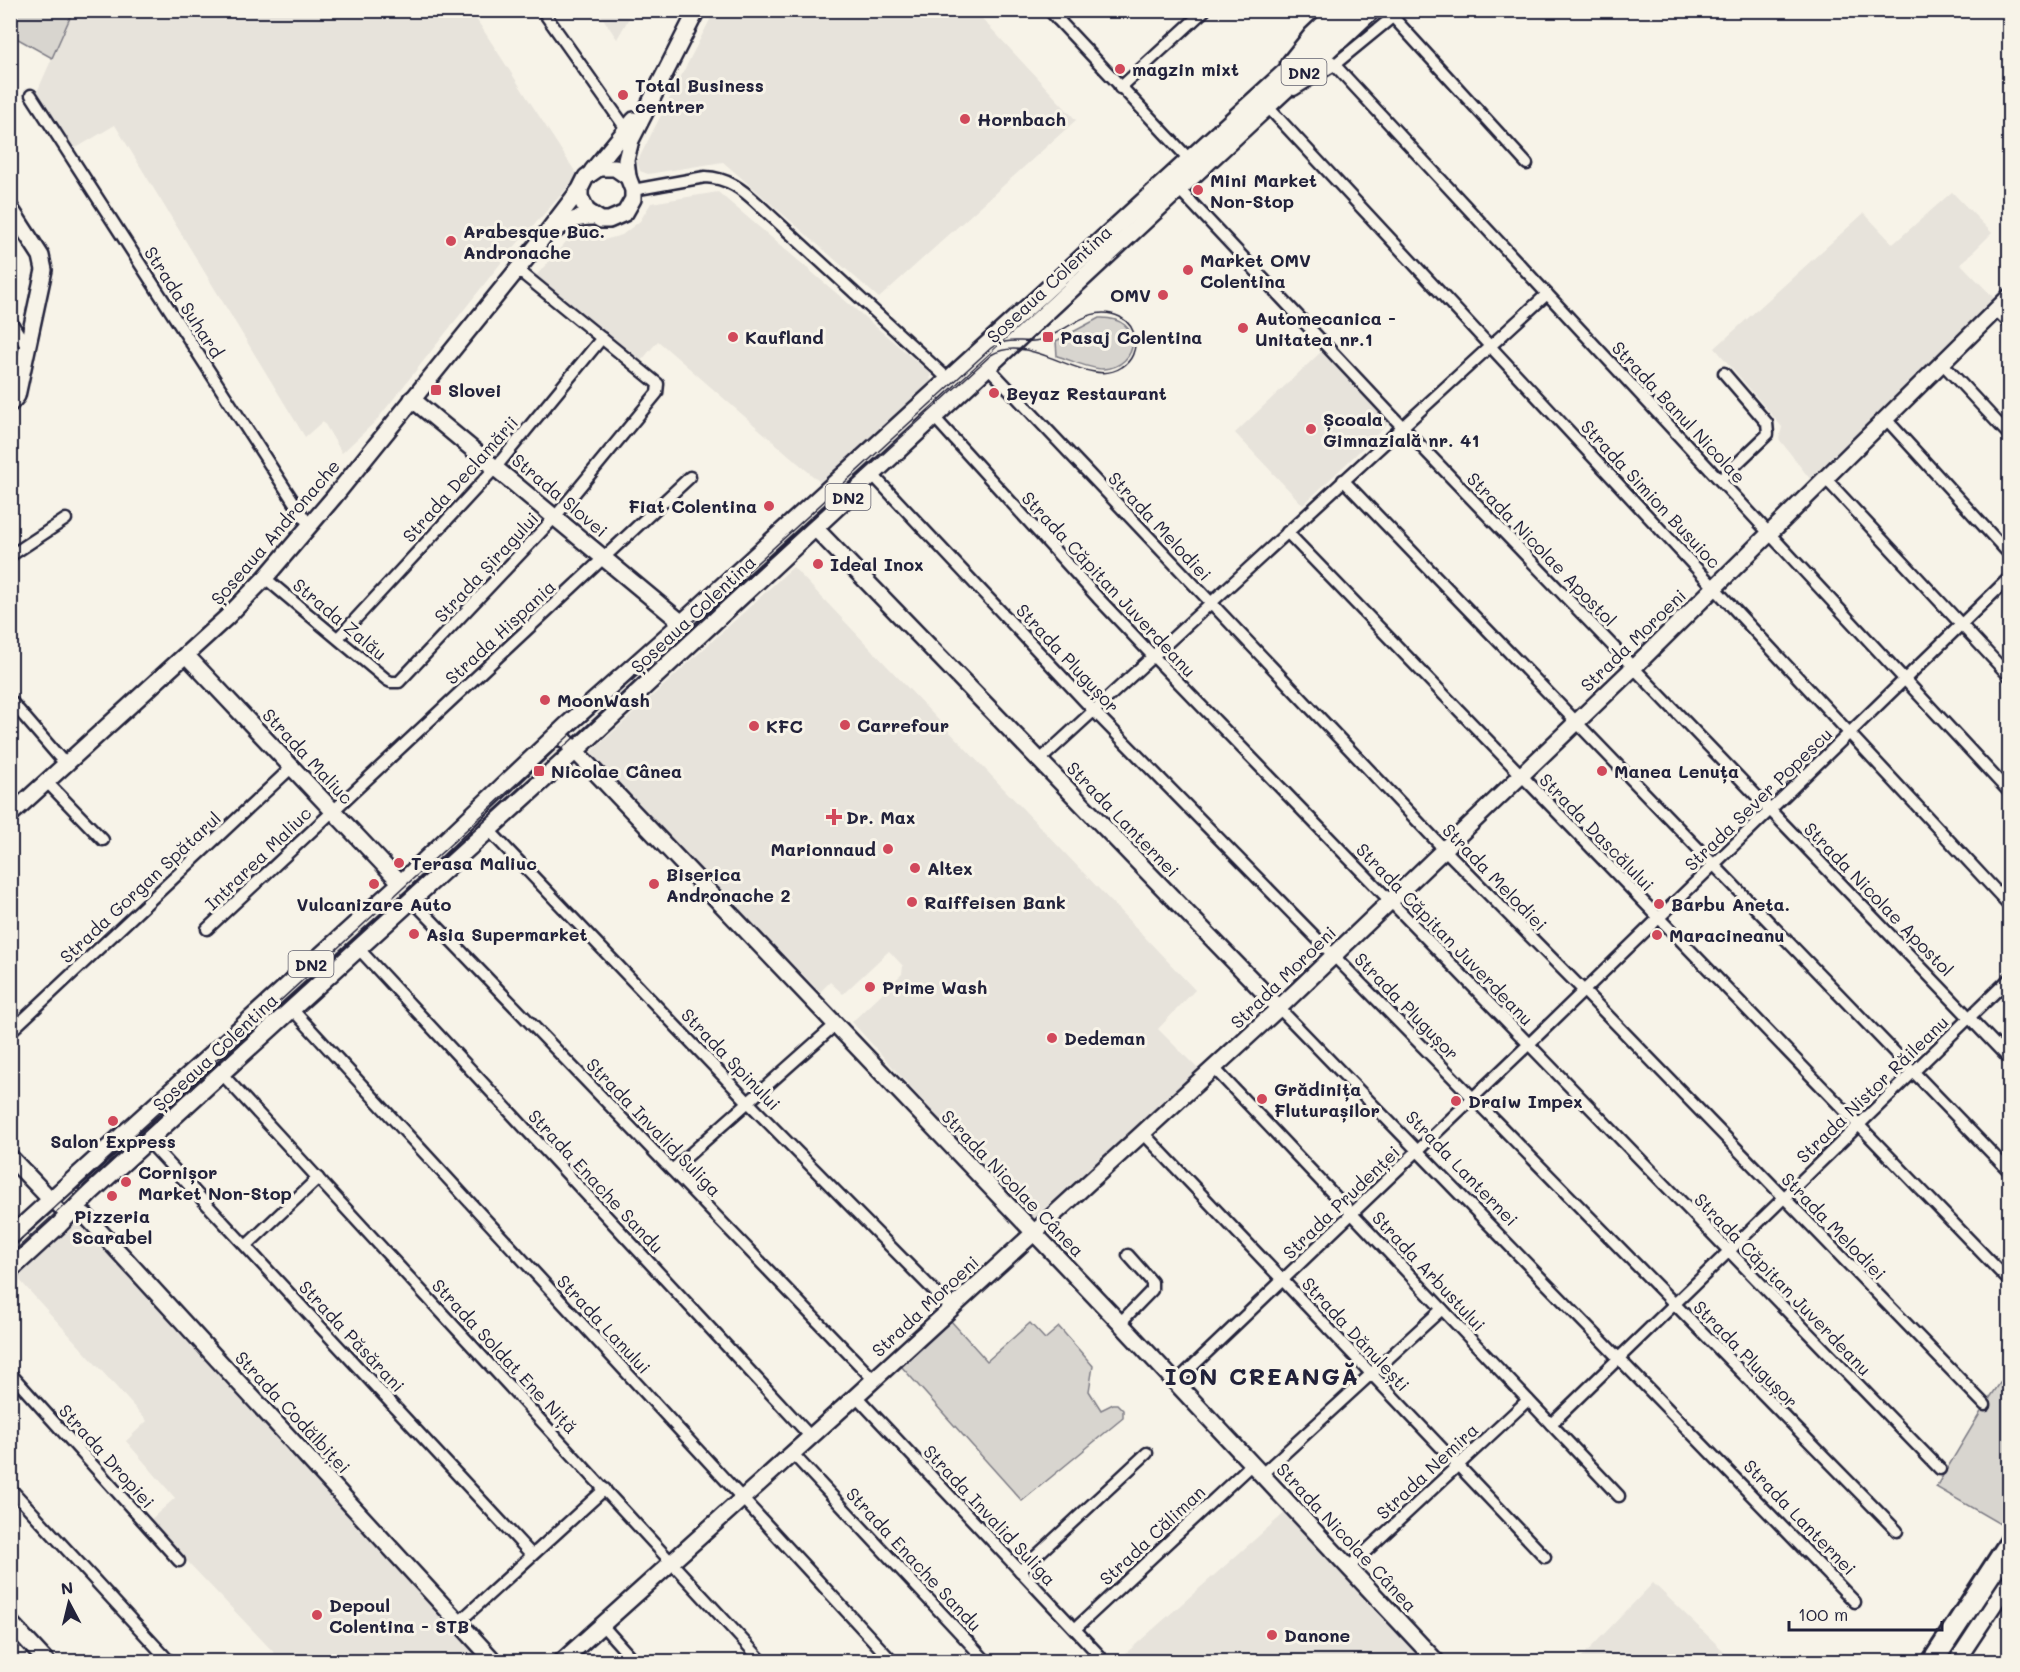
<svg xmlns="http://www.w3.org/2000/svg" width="2020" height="1672" font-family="Mali,sans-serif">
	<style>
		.built { fill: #e7e3db }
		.green { fill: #d8d5cf; stroke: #7d7c85; stroke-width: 1.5 }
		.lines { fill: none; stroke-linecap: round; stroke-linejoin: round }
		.street-casing { stroke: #22223b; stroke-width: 15 }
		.secondary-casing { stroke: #22223b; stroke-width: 20 }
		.primary-casing { stroke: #22223b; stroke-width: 21 }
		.highway-casing { stroke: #22223b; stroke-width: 22 }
		.street { stroke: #f7f3e8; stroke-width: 10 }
		.secondary { stroke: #f7f3e8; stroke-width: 15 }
		.primary { stroke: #f7f3e8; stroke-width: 16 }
		.highway { stroke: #f7f3e8; stroke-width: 18 }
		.tram { stroke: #22223b; stroke-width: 1.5 }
		.rail { stroke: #22223b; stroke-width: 3 }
		.poi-dot { fill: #d1495b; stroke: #f7f3e8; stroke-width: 2 }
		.labels { text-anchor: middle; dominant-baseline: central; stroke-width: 6; stroke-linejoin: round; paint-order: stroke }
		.shield { fill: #f7f3e8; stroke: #62616f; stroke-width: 1.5 }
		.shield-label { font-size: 16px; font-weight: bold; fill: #22223b }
		.poi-label { font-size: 18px; font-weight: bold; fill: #22223b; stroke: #f7f3e8; text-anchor: start }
		.street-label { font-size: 18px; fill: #22223b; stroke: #f7f3e8 }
		.district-label { font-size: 24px; font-weight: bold; letter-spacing: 1.5px; fill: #22223b; stroke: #f7f3e8 }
	</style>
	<rect width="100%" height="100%" fill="#f7f3e8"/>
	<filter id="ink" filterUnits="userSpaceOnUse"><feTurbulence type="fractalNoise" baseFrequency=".0167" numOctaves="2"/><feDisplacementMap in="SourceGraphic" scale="12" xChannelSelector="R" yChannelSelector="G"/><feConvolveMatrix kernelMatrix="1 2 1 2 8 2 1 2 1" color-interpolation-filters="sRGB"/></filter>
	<g filter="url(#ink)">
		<g class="built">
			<path d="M715 10 975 11 1076 120 879 298 723 162 648 174 640 171 637 162Z"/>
			<path d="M73 11H471L578 176 508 254 376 421 342 453 323 421 305 437 115 125 71 151 37 92Z"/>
			<path d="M598 11H633L617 39Z"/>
			<path d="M718 192 930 373 931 382 821 483 658 341 641 361 535 277 572 235 604 240 622 235 640 221 651 203Z"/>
			<path d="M1952 192 1992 233 1961 264 1995 299 1810 479 1779 439 1782 427 1715 348 1864 213 1893 244Z"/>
			<path d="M1322 351 1387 420 1388 424 1303 505 1235 433Z"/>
			<path d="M793 567 1195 990 1158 1029 1198 1069 1031 1221 852 1022 902 974 903 966 889 951 843 994 830 982 820 992 592 759 590 753Z"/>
			<path d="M76 1220 482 1661H282L149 1521 175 1498 126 1441 147 1421 16 1276Z"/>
			<path d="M1288 1510 1431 1662H1116Z"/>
			<path d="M1653 1583 1734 1661H1578Z"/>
		</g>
		<g class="green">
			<path d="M10 11H73L52 58 11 35Z"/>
			<path d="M1099 318C1146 316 1140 368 1103 369 1089 369 1071 360 1057 356L1056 341Z"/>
			<path d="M951 1321 987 1361 1030 1323 1045 1339 1059 1327 1093 1366 1089 1391 1101 1410 1113 1404H1117L1123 1410V1418L1022 1501 901 1366Z"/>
			<path d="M2009 1370V1509L2000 1524 1936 1487 1985 1405Z"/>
		</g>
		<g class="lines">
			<g class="street-casing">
				<g id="street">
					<path d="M542 10 627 130"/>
					<path d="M1049 10 1189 159"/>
					<path d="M1393 17 1527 164"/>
					<path d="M1057 19 1067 10"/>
					<path d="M1331 61 2010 793"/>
					<path d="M1286 63 1310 33 1334 10"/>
					<path d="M1120 88 1205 10"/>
					<path d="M1294 90 1334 65 1401 10"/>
					<path d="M31 95 310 527"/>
					<path d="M1270 104 1267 106 2010 906"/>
					<path d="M1178 188 1395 419 2010 1060"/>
					<path d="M633 190 705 177C728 178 742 189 758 204L948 379"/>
					<path d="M1996 310 2010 324"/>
					<path d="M10 320 28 349"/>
					<path d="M1942 363 2010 436"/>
					<path d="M988 367 1443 848 1584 991 1985 1405"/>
					<path d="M934 417 1098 598 1153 656 1940 1469"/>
					<path d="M1886 419 2010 555"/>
					<path d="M872 474 1094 711 1897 1531"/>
					<path d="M1825 478 2010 677"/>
					<path d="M1343 480 2010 1172"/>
					<path d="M1720 480 1768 434 1767 423 1724 373"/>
					<path d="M1287 532 2010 1282"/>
					<path d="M10 556 66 519"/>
					<path d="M265 578 387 680 391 682H399L555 517 657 393 658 384 518 270"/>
					<path d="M338 638 496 467 602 338"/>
					<path d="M10 700 66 765"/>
					<path d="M1039 761 1547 294"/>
					<path d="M47 782 103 840"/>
					<path d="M488 829 748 1102 952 1309"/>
					<path d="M411 899 874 1380"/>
					<path d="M207 929 690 477"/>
					<path d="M358 948 810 1436"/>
					<path d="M291 1008 893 1662"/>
					<path d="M1279 1008 1855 1602"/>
					<path d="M10 1032 292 767"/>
					<path d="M1214 1068 1619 1496"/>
					<path d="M221 1073 763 1662"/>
					<path d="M1144 1134 1545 1557"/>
					<path d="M148 1141 531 1554"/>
					<path d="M672 1170 835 1025"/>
					<path d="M51 1200 67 1217"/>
					<path d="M246 1246 318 1178"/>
					<path d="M1120 1323 1152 1290V1282L1128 1255"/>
					<path d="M10 1373 179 1561"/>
					<path d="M1175 1383 1529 1044 2010 577"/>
					<path d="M856 1396 1100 1656"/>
					<path d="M1551 1424 2010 978"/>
					<path d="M792 1453 987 1662"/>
					<path d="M1262 1474 1442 1309"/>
					<path d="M10 1488 170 1662"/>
					<path d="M1349 1567 1528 1400"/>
					<path d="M1020 1571 1147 1453"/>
					<path d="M459 1622 605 1489"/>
					<path d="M602 1625 635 1662"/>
					<path d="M1075 1629 1252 1464"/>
					<path d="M10 1642 19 1631"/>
				</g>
			</g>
			<g class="secondary-casing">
				<g id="secondary">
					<path d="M592 171 634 120"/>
					<path d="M628 177 626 160 631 140 697 10"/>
					<path d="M10 208 41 256 44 270 17 396 10 404"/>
					<path d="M554 231C567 221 577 217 593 217"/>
					<path d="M412 399 682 623"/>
					<path d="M815 528 1279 1008"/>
					<path d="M186 655 401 883"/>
					<path d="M559 734 1120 1323 1437 1662"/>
					<path d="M10 815 227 617 265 578 334 497 538 244 580 189 586 177 599 168H615L628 177 633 190V199L625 213 609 220H601L587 211 580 197V189"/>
					<path d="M10 1157 51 1200"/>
					<path d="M85 1215 495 1662"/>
					<path d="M10 1622 47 1662"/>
					<path d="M561 1662 856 1396 1279 1008 1633 668 2010 296"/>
					<path d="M1956 1662 2010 1580"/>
				</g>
			</g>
			<g class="primary-casing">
				<g id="primary">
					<path d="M10 1237 401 883 566 726 682 623 1331 30"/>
					<path d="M10 1270 59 1225 91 1192 575 751 1340 39"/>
				</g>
			</g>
			<g class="highway-casing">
				<g id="highway">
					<path d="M1331 30 1352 10"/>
					<path d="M1340 39 1371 10"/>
				</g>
			</g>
			<use href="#street" class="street"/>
			<use href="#secondary" class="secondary"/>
			<use href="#primary" class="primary"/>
			<use href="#highway" class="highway"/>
			<path class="tram" d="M10 1249 991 348C1007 336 1022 344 1040 340 1067 333 1089 302 1120 317 1129 322 1134 330 1135 339 1136 350 1132 361 1122 367 1087 391 1031 330 991 355L10 1255"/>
			<path class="rail" d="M1919 1662 2010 1522"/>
		</g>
	</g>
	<g class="poi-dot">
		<circle cx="1120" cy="69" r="6"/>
		<circle cx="623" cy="95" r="6"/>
		<circle cx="965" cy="119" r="6"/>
		<circle cx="1198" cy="190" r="6"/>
		<circle cx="451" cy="241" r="6"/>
		<circle cx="1188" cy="270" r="6"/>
		<circle cx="1163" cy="295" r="6"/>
		<circle cx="1243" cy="328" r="6"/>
		<circle cx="733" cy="337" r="6"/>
		<rect x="1042" y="331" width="12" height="12" rx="3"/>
		<rect x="430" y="384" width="12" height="12" rx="3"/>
		<circle cx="994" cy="393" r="6"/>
		<circle cx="1311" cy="429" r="6"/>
		<circle cx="769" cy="506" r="6"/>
		<circle cx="818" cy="564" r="6"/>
		<circle cx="545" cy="700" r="6"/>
		<circle cx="845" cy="725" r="6"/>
		<circle cx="754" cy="726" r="6"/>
		<rect x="533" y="765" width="12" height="12" rx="3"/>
		<circle cx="1602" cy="771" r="6"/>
		<path d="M831 808h6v6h6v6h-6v6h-6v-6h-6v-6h6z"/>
		<circle cx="888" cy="849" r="6"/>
		<circle cx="399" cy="863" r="6"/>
		<circle cx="915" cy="868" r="6"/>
		<circle cx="374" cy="884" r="6"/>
		<circle cx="654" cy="884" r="6"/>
		<circle cx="912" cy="902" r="6"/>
		<circle cx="1659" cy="904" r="6"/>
		<circle cx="414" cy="934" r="6"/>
		<circle cx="1657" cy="935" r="6"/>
		<circle cx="870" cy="987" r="6"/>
		<circle cx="1052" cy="1038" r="6"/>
		<circle cx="1262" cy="1099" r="6"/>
		<circle cx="1456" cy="1101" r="6"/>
		<circle cx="113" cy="1121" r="6"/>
		<circle cx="126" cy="1182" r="6"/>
		<circle cx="112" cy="1196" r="6"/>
		<circle cx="317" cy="1615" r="6"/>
		<circle cx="1272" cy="1635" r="6"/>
	</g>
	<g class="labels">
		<g class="shield">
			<rect x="1281.5" y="59" width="45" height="26" rx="4.5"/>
			<rect x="825.5" y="484" width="45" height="26" rx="4.5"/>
			<rect x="288.5" y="951" width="45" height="26" rx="4.5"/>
		</g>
		<g class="shield-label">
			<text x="1304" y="72">DN2</text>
			<text x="848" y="497">DN2</text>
			<text x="311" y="964">DN2</text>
		</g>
		<g class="poi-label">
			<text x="1132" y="69">magzin mixt</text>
			<text x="635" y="85">Total Business<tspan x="635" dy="21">centrer</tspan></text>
			<text x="977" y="119">Hornbach</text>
			<text x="1210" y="180">Mini Market<tspan x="1210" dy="21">Non-Stop</tspan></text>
			<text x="463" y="231">Arabesque Buc.<tspan x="463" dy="21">Andronache</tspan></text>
			<text x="1200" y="260">Market OMV<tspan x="1200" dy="21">Colentina</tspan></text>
			<text x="1151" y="295" text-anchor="end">OMV</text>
			<text x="1255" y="318">Automecanica -<tspan x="1255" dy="21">Unitatea nr.1</tspan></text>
			<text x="745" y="337">Kaufland</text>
			<text x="1060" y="337">Pasaj Colentina</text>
			<text x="448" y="390">Slovei</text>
			<text x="1006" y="393">Beyaz Restaurant</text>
			<text x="1323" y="419">Școala<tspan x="1323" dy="21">Gimnazială nr. 41</tspan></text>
			<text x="757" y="506" text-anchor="end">Fiat Colentina</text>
			<text x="830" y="564">Ideal Inox</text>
			<text x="557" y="700">MoonWash</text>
			<text x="857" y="725">Carrefour</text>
			<text x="766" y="726">KFC</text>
			<text x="551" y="771">Nicolae Cânea</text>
			<text x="1614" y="771">Manea Lenuța</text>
			<text x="846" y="817">Dr. Max</text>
			<text x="876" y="849" text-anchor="end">Marionnaud</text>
			<text x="411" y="863">Terasa Maliuc</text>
			<text x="927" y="868">Altex</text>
			<text x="666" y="874">Biserica<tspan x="666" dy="21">Andronache 2</tspan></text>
			<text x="924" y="902">Raiffeisen Bank</text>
			<text x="374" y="904" text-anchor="middle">Vulcanizare Auto</text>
			<text x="1671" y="904">Barbu Aneta.</text>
			<text x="426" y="934">Asia Supermarket</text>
			<text x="1669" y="935">Maracineanu</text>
			<text x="882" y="987">Prime Wash</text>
			<text x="1064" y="1038">Dedeman</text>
			<text x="1274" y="1089">Grădinița<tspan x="1274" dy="21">Fluturașilor</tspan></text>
			<text x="1468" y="1101">Draiw Impex</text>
			<text x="113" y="1141" text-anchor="middle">Salon Express</text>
			<text x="138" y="1172">Cornișor<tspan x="138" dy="21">Market Non-Stop</tspan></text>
			<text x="112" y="1216" text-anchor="middle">Pizzeria<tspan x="112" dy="21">Scarabel</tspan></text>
			<text x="329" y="1605">Depoul<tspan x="329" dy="21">Colentina - STB</tspan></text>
			<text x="1284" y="1635">Danone</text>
		</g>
		<g class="street-label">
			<text transform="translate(1049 284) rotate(-43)">Șoseaua Colentina</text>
			<text transform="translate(184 302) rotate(57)">Strada Suhard</text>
			<text transform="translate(1679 412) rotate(47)">Strada Banul Nicolae</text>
			<text transform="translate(460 479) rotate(-48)">Strada Declamării</text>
			<text transform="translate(1651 494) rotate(47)">Strada Simion Busuioc</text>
			<text transform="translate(560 495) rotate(40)">Strada Slovei</text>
			<text transform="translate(1160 526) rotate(47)">Strada Melodiei</text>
			<text transform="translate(275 532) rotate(-49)">Șoseaua Andronache</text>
			<text transform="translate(1542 549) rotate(46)">Strada Nicolae Apostol</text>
			<text transform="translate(486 567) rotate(-47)">Strada Șiragului</text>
			<text transform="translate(1109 584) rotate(47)">Strada Căpitan Juverdeanu</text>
			<text transform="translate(693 614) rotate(-43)">Șoseaua Colentina</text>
			<text transform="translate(340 619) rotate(40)">Strada Zalău</text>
			<text transform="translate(500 632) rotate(-43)">Strada Hispania</text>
			<text transform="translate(1633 640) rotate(-44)">Strada Moroeni</text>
			<text transform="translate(1068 658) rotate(47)">Strada Plugușor</text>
			<text transform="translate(308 756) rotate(47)">Strada Maliuc</text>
			<text transform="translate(1758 799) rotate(-44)">Strada Sever Popescu</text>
			<text transform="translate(1123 819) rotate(46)">Strada Lanternei</text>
			<text transform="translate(1597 832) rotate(46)">Strada Dascălului</text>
			<text transform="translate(258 858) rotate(-44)">Intrarea Maliuc</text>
			<text transform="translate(1495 877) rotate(46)">Strada Melodiei</text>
			<text transform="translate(140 887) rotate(-43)">Strada Gorgan Spătarul</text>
			<text transform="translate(1879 899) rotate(46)">Strada Nicolae Apostol</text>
			<text transform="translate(1445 934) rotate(46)">Strada Căpitan Juverdeanu</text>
			<text transform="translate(1283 977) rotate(-44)">Strada Moroeni</text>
			<text transform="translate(1407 1006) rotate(46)">Strada Plugușor</text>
			<text transform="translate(215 1052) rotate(-43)">Șoseaua Colentina</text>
			<text transform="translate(731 1059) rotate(46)">Strada Spinului</text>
			<text transform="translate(1872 1089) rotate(-44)">Strada Nistor Răileanu</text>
			<text transform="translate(654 1127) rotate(46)">Strada Invalid Suliga</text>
			<text transform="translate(1462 1168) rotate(46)">Strada Lanternei</text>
			<text transform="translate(596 1181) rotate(47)">Strada Enache Sandu</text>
			<text transform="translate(1013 1183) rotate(46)">Strada Nicolae Cânea</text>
			<text transform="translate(1341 1202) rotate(-44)">Strada Prudenței</text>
			<text transform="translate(1834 1226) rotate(46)">Strada Melodiei</text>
			<text transform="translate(1429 1271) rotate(47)">Strada Arbustului</text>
			<text transform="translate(1783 1284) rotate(46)">Strada Căpitan Juverdeanu</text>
			<text transform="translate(925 1306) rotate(-43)">Strada Moroeni</text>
			<text transform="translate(604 1324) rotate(47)">Strada Lanului</text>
			<text transform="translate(1356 1334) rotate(47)">Strada Dănulești</text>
			<text transform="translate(352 1336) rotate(47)">Strada Păsărani</text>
			<text transform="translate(1746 1354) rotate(46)">Strada Plugușor</text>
			<text transform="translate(505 1356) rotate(47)">Strada Soldat Ene Niță</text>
			<text transform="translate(293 1412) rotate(47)">Strada Codălbiței</text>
			<text transform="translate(107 1456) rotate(48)">Strada Dropiei</text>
			<text transform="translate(1427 1471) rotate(-43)">Strada Nemira</text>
			<text transform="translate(990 1515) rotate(47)">Strada Invalid Suliga</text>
			<text transform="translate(1800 1517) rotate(46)">Strada Lanternei</text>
			<text transform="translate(1152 1535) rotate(-43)">Strada Căliman</text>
			<text transform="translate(1347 1537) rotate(47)">Strada Nicolae Cânea</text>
			<text transform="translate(914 1559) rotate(47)">Strada Enache Sandu</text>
		</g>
		<g class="district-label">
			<text x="1262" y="1375">ION CREANGĂ</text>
		</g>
	</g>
	<rect width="2020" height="1672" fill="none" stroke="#f7f3e8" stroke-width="36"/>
	<rect x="18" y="18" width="1984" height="1636" fill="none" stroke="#22223b" stroke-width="2" filter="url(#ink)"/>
	<g transform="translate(69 1603) rotate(353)" stroke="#f7f3e8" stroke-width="4.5" paint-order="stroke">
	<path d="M0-4.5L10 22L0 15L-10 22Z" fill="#22223b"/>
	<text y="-9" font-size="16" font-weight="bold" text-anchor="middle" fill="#22223b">N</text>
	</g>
	<path d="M1789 1621v9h153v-9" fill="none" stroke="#22223b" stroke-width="3"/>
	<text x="1798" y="1621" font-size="18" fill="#22223b" stroke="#f7f3e8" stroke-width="4.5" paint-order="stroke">100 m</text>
</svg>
